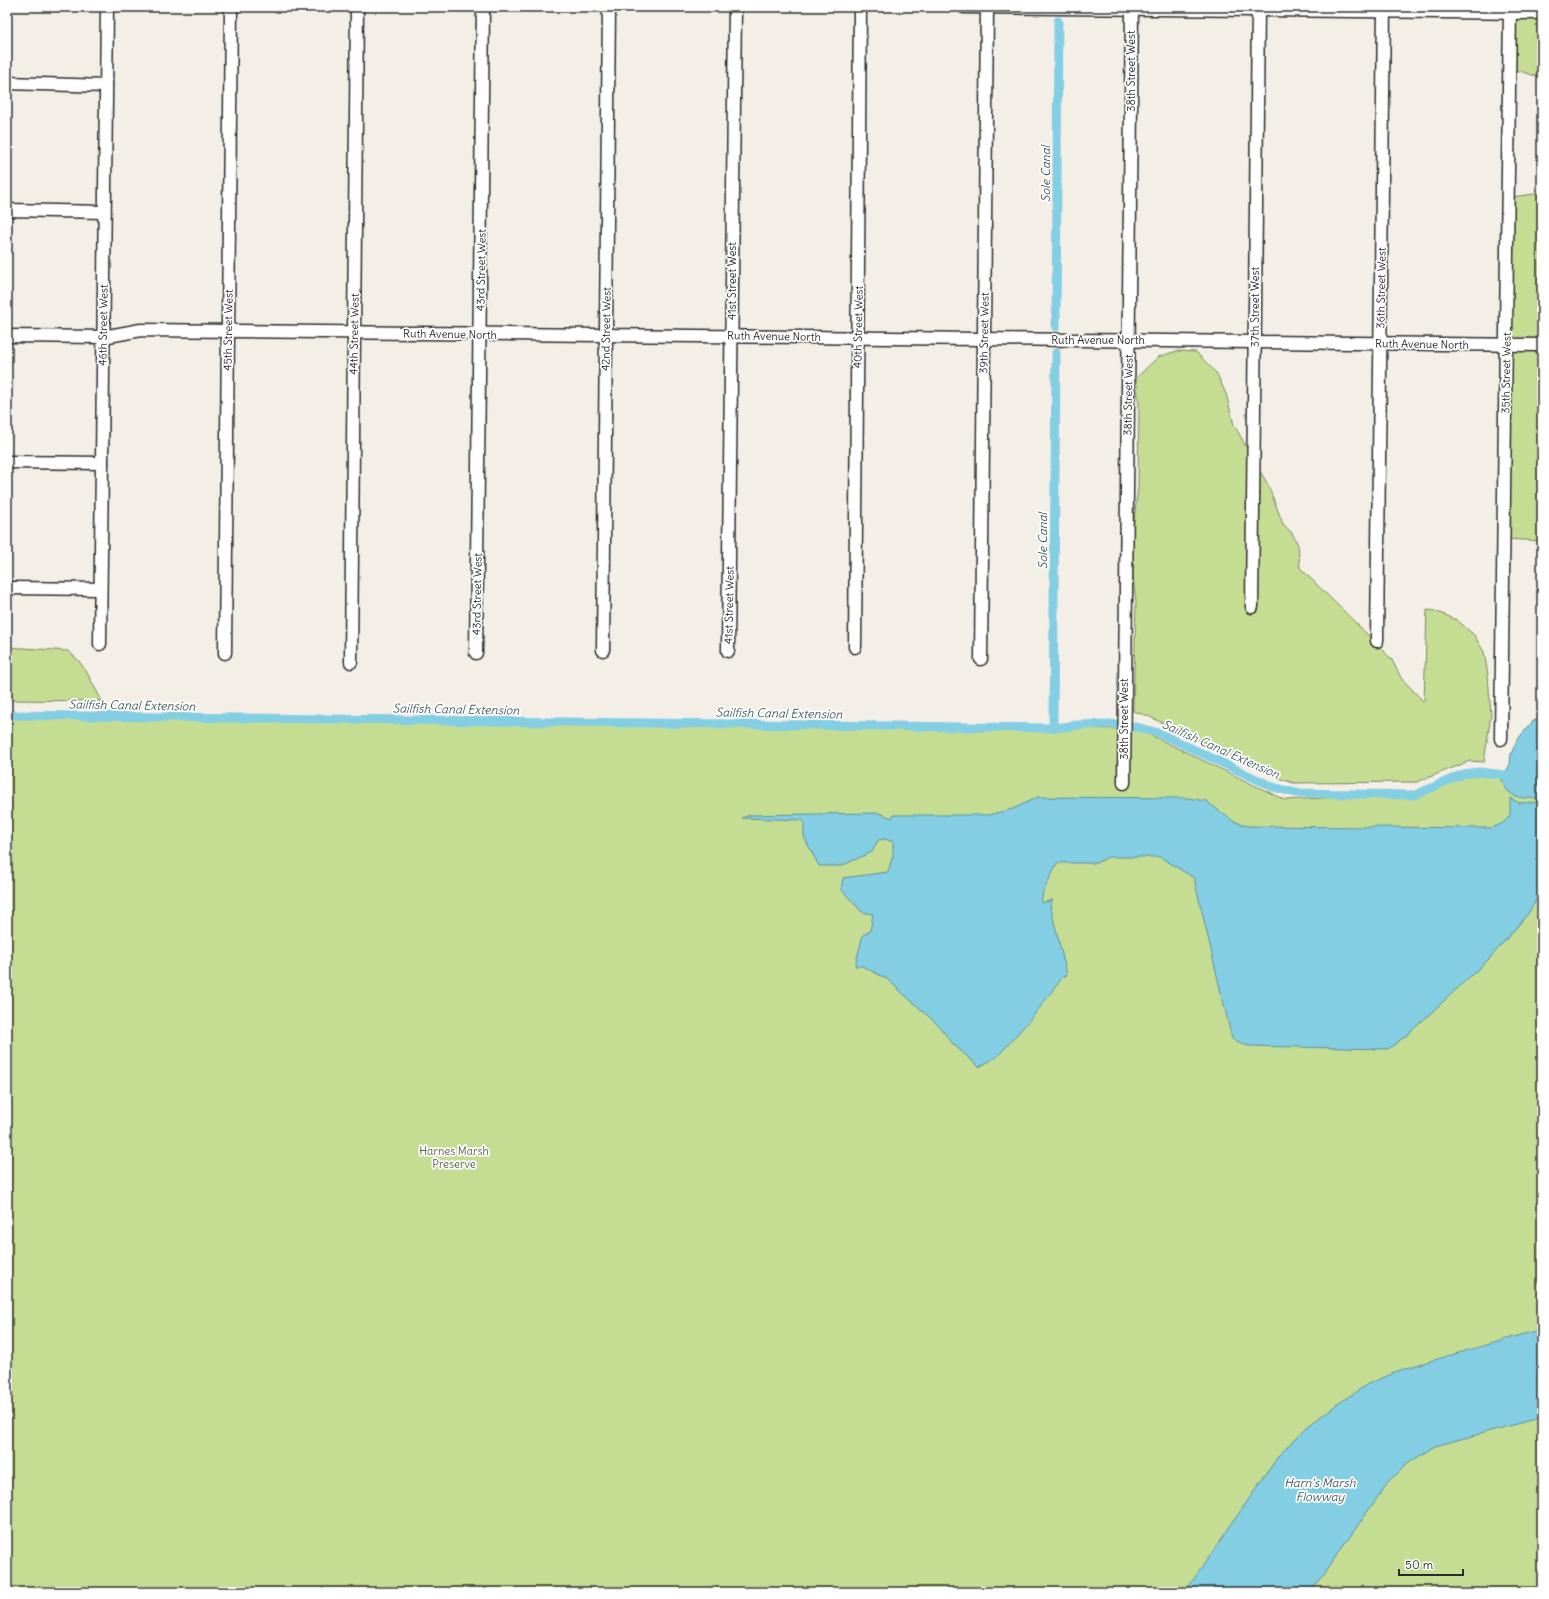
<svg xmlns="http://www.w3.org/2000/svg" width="1549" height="1599" font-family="Delius,sans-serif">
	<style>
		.green { fill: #c5dd93; stroke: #78845f }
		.water { fill: #84cee4; stroke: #608d9a }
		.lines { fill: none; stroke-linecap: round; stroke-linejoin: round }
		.canal { stroke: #84cee4; stroke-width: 9 }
		.minor-casing { stroke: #2b2b2b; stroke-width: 15 }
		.minor { stroke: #fff; stroke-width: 12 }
		.labels { text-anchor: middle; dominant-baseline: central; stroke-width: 3.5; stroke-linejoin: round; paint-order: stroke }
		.street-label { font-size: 11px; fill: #2b2b2b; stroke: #fff }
		.park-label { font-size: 11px; fill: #59604a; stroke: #fff }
		.water-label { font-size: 12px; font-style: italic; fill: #465c62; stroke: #fff }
	</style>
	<rect width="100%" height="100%" fill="#f4efe6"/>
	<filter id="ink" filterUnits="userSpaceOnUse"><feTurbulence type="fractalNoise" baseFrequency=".025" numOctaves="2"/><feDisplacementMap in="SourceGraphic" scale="8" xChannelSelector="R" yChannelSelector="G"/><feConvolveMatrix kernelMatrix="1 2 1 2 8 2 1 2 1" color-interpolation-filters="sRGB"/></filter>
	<g filter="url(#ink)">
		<g class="green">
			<path d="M1504 7H1542V78L1503 66Z"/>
			<path d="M1542 193V541L1506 539 1504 198Z"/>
			<path d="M1177 351 1196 352 1217 374 1226 394 1234 425 1268 485 1283 524 1292 533 1298 545 1300 568 1378 645 1392 660 1401 678 1424 702 1427 610 1435 611 1457 620 1474 635 1484 652 1488 675 1491 715 1484 762 1470 761 1417 782 1294 783 1281 779 1148 716 1133 711 1136 602 1133 578V528L1138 488 1139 404 1136 378 1158 357Z"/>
			<path d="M7 647 68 651 78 660 86 671 102 701 7 700Z"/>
			<path d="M7 718 1138 729 1285 800 1416 793 1471 775 1538 776 1542 768V1592H7Z"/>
		</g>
		<g class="water">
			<path d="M1542 718V798C1525 799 1507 800 1502 779L1510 764 1511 754 1517 740 1533 721Z"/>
			<path d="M1038 797 1188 798 1206 801 1233 821 1247 826 1492 828 1503 823 1510 816V798L1519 803 1542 802V889L1528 914 1489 959 1406 1036 1388 1049 1248 1046 1232 1039 1194 878 1160 857H1108L1096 863H1057L1043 892 1041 903 1053 900 1050 905 1067 975 1063 977 1034 1015 997 1057 979 1067 954 1045 937 1024 887 979 862 966H855L863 935 870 931 873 914 862 912 841 889 843 878 888 872 893 855V842L885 839 878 840 872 852 841 866H819L804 837V823L802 820 742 818 750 815 879 813 892 818 893 815H988L1013 809Z"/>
			<path d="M1542 1329V1417L1435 1446 1407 1464 1387 1484 1311 1592H1185L1279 1455 1307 1427 1336 1405 1368 1384 1406 1368Z"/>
		</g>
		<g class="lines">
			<g class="canal">
				<path d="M1056 327 1058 21"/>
				<path d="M7 715 1053 728 1079 725 1109 724 1136 727 1159 733 1273 787 1296 793 1415 795 1463 774 1479 772 1514 776"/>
				<path d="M1053 728 1056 353"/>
			</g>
			<g class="minor-casing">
				<g id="minor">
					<path d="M964 7 1542 13"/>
					<path d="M7 83 106 86"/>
					<path d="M7 210 104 212"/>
					<path d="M7 336 103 337 141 330 1542 345"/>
					<path d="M7 462 102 463"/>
					<path d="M7 588 100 589"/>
					<path d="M1252 607 1258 7"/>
					<path d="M1377 641 1384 7"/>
					<path d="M100 644 107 7"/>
					<path d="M855 647 860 7"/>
					<path d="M603 650 609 7"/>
					<path d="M728 651 735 7"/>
					<path d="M225 653 231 7"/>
					<path d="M476 653 483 7"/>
					<path d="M981 659 987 7"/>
					<path d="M351 662 357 7"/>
					<path d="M1501 739 1510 7"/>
					<path d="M1124 783 1132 7"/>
				</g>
			</g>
			<use href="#minor" class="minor"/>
		</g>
	</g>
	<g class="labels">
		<g class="street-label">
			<text transform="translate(1131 71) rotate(-90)">38th Street West</text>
			<text transform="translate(481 270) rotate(-89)">43rd Street West</text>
			<text transform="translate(732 281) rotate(-90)">41st Street West</text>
			<text transform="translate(1381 288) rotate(-89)">36th Street West</text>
			<text transform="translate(1255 307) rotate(-90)">37th Street West</text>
			<text transform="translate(103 325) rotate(-89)">46th Street West</text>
			<text transform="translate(858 327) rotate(-89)">40th Street West</text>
			<text transform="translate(606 329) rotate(-89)">42nd Street West</text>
			<text transform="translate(228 330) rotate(-89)">45th Street West</text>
			<text transform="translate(984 333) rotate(-89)">39th Street West</text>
			<text transform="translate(354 334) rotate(-89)">44th Street West</text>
			<text transform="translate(450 334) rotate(1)">Ruth Avenue North</text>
			<text transform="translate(774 336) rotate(1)">Ruth Avenue North</text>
			<text x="1098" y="340">Ruth Avenue North</text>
			<text transform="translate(1422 344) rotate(1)">Ruth Avenue North</text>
			<text transform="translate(1506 373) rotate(-89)">35th Street West</text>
			<text transform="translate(1128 395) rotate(-89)">38th Street West</text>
			<text transform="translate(477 594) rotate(-89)">43rd Street West</text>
			<text transform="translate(729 605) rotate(-89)">41st Street West</text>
			<text transform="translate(1124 719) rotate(-90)">38th Street West</text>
		</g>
		<g class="park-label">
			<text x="454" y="1151">Harnes Marsh<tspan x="454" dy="13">Preserve</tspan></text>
		</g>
		<g class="water-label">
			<text transform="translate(1045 174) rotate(-90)">Sole Canal</text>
			<text transform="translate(1042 541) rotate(-90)">Sole Canal</text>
			<text transform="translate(132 705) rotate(1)">Sailfish Canal Extension</text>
			<text transform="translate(456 709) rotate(1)">Sailfish Canal Extension</text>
			<text transform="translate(779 713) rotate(1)">Sailfish Canal Extension</text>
			<text transform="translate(1221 749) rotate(24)">Sailfish Canal Extension</text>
			<text x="1320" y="1482">Harn's Marsh<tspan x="1320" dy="14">Flowway</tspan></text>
		</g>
	</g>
	<rect width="1549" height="1599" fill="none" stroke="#fff" stroke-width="24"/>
	<rect x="12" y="12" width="1525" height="1575" fill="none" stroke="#2b2b2b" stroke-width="1.5" filter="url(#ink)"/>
	<path d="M1399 1569v6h64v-6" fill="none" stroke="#2b2b2b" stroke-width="2"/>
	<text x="1405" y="1569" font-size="12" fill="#2b2b2b" stroke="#ffffff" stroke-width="3" paint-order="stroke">50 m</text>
</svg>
